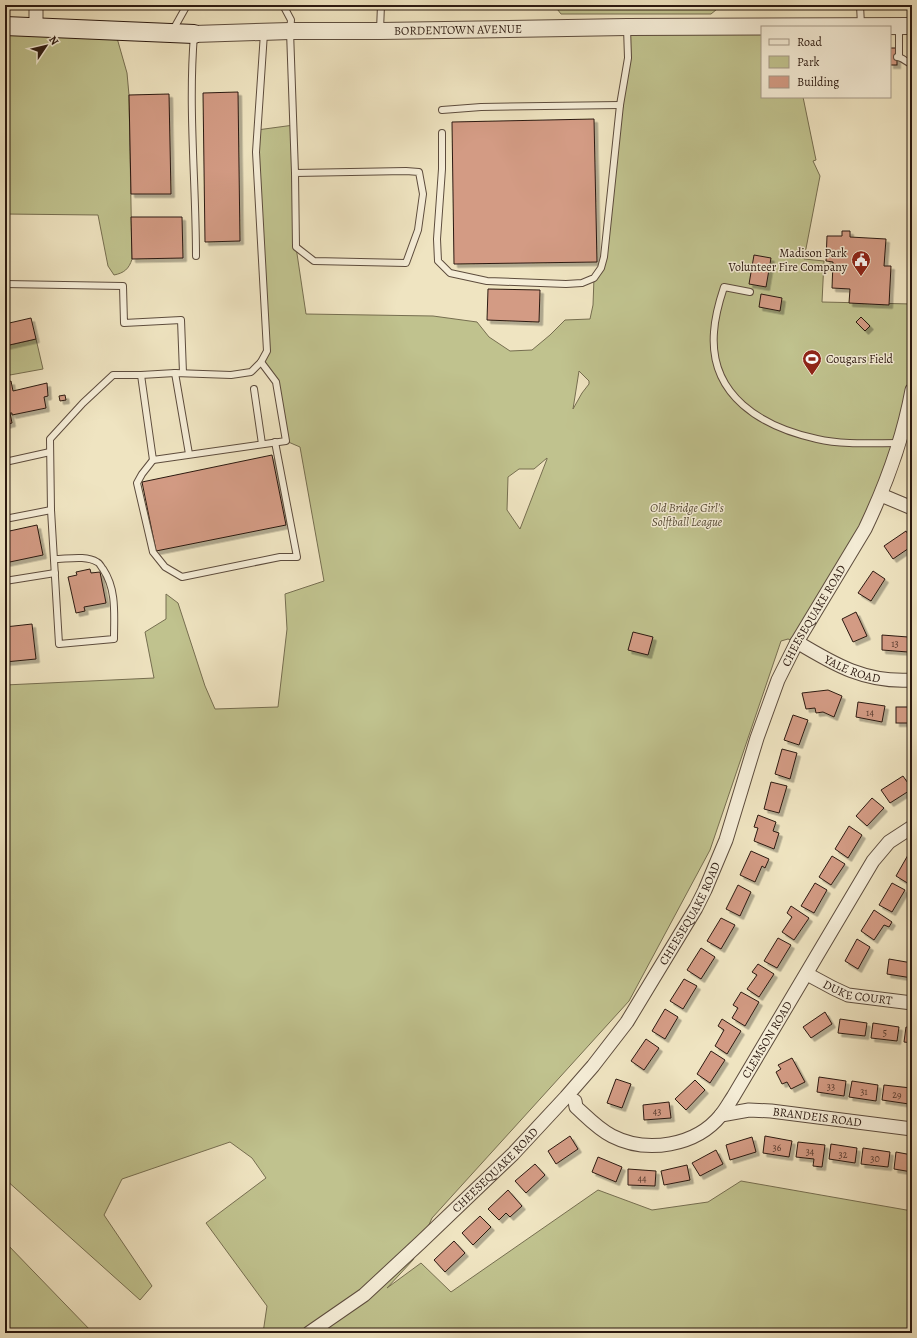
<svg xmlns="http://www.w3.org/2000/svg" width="917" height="1338" font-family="Alegreya,serif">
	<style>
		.green { fill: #c0c28e; stroke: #766e50; fill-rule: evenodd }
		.building { fill: #d39b84; stroke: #2c1a11; filter: url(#shadow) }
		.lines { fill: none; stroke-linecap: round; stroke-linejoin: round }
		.service-casing { stroke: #5d4c3d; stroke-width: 8 }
		.minor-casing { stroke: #5d4c3d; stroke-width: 15 }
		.tertiary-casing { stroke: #5d4c3d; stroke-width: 18 }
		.secondary-casing { stroke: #2c1a11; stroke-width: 20 }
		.service { stroke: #f5edd7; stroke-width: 6 }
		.minor { stroke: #f5edd7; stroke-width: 13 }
		.tertiary { stroke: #f5edd7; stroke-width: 16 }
		.secondary { stroke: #f5edd7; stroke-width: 18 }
		.labels { text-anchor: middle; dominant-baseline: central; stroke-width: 3; stroke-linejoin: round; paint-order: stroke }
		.number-label { font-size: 10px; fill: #563a2e }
		.street-label { font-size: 12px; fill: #2c1a11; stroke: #f5edd7 }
		.poi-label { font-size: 12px; fill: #2c1a11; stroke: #f5edd7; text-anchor: end }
		.park-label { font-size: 12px; font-style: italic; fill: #584c36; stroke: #f5edd7 }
	</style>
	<defs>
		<filter id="shadow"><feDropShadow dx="3.5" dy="3.5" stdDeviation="0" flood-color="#0004"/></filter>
	</defs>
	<rect width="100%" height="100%" fill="#efe4c1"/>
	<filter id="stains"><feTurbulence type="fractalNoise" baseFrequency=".005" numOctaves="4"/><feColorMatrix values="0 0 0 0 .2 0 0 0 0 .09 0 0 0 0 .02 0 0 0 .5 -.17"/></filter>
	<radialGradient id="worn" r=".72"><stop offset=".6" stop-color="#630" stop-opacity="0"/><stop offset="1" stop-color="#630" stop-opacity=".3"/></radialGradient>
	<g class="green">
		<path d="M554 5H722L711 14H561Z"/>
		<path d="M5 26 115 31 127 73 129 95 132 259C129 269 124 273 114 275L108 266 98 215 5 214Z"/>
		<path d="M627 27H762V97H803L816 160 813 161 820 176 804 259 824 261 822 302 912 304V390L888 478 797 642 788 639 781 641 710 850 629 1001 432 1218 413 1260 387 1288 421 1263 451 1292 598 1190 652 1210 708 1202 741 1181 912 1211V1333H263L267 1306 206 1223 266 1178 252 1158 230 1142 122 1179 104 1215 152 1286 140 1300 5 1179V685L154 678 145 632 166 619V594L178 603 205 686 215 709 278 707 287 629 285 594 324 581 300 447 286 441 276 382 261 362 267 351 257 130 294 125 296 247 306 314 433 316 477 322 489 337 510 351 532 350 550 335 565 320 590 319 593 305 594 278 601 268 628 58ZM579 371 589 381V384L582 393 573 409ZM547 458V459L520 529 507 510 508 477 519 469H534Z"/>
		<path d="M36 339 43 369 10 375 8 369H5V346Z"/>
		<path d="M5 1242 93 1333H5Z"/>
	</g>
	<g class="building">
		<rect x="890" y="48" width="7" height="17"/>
		<path d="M238 92 240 241 205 242 203 93Z"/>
		<path d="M169 94 171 194H131L129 95Z"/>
		<path d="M594 119 597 262 454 264 452 122Z"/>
		<path d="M131 217H182L183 258 132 259Z"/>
		<path d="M842 231H850V237L886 239 884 266H891L889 305 849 303 850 289 832 288 833 262 826 261 827 236H842Z"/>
		<path d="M754 255 771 258 766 287 749 284Z"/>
		<path d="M488 289 540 290 539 322 487 320Z"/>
		<path d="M761 294 782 298 780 311 759 307Z"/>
		<path d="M861 317 870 326 865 331 856 322Z"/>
		<path d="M31 318 36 339 5 346V324Z"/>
		<path d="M11 381 13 391 47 383 48 396 44 397 46 408 12 415V413H10L12 423 5 425V383Z"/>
		<path d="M65 395 66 400 60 401 59 396Z"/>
		<path d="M272 455 286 525 156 551 142 482Z"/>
		<path d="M37 525 43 555 5 563V532Z"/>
		<path d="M906 531 912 541V546L893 559 884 546Z"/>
		<path d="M90 569 91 573 100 572 106 603 84 607 85 611 76 613 68 577 77 575 76 572Z"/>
		<path d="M873 571 885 579 871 601 858 593Z"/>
		<path d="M856 612 867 636 853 642 842 619Z"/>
		<path d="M32 624 36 659 5 662V627Z"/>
		<path d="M633 632 653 637 648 655 628 650Z"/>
		<path d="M882 635 908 637V652L882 650Z"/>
		<path d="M828 690 842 696 834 717 823 712 816 713 815 708 806 709 802 693Z"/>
		<path d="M858 702 885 706 882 722 856 717Z"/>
		<rect x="896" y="707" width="16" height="16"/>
		<path d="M793 715 808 720 799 745 784 740Z"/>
		<path d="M782 749 797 753 790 779 775 774Z"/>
		<path d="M903 776 912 789 890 803 881 790Z"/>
		<path d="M771 782 787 786 779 813 764 809Z"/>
		<path d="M872 798 884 808 867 826 856 816Z"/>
		<path d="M758 815 776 822 773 831 779 833 774 849 754 841 758 828 754 827Z"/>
		<path d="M849 826 862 835 848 858 835 849Z"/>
		<path d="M751 851 769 859 765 868 762 866 755 882 740 875Z"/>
		<path d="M908 855 912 857V879L909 884 896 876Z"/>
		<path d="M832 856 845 864 831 885 819 877Z"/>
		<path d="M815 883 827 890 814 913 801 906Z"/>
		<path d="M892 883 905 890 892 912 879 905Z"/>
		<path d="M738 885 751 892 740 916 726 909Z"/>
		<path d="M791 906 809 918 794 940 782 932 792 917 787 913Z"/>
		<path d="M874 910 892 922 889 927 884 925 874 940 861 931Z"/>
		<path d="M721 918 735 925 721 949 707 941Z"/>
		<path d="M778 938 791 945 777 968 764 961Z"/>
		<path d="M857 939 870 947 858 969 845 961Z"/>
		<path d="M701 948 715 957 701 979 687 970Z"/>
		<path d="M889 959 912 963V978L887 974Z"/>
		<path d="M758 964 774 974 759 997 747 989 757 975 752 972Z"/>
		<path d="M684 979 697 986 683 1009 670 1001Z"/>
		<path d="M741 992 759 1002 745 1026 732 1018 738 1008 733 1005Z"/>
		<path d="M665 1009 678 1017 665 1039 652 1031Z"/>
		<path d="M825 1012 832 1024 811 1038 803 1027Z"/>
		<path d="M722 1019 741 1031 727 1054 715 1046 724 1030 718 1026Z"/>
		<path d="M840 1019 867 1023 865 1036 838 1033Z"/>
		<path d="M873 1023 899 1027 897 1041 871 1038Z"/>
		<path d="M906 1027 912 1028V1043L904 1042Z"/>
		<path d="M646 1039 659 1048 644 1070 631 1061Z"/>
		<path d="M711 1051 725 1060 710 1083 697 1074Z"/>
		<path d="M792 1058 805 1082 791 1089 787 1082 782 1084 776 1072 781 1069 778 1065Z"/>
		<path d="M819 1077 846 1081 844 1096 817 1092Z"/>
		<path d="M616 1079 631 1084 622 1108 607 1103Z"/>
		<path d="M695 1080 705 1090 686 1110 675 1099Z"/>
		<path d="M852 1081 878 1085 876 1101 849 1097Z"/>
		<path d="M884 1085 911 1088 909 1104 882 1100Z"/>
		<path d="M669 1102 671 1118 644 1120 643 1105Z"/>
		<path d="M570 1136 578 1149 556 1164 548 1151Z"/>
		<path d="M765 1136 792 1141 789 1157 763 1153Z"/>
		<path d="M752 1137 756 1152 730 1160 726 1145Z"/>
		<path d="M798 1142 825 1145 822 1167 813 1166 814 1159 796 1157Z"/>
		<path d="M831 1144 857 1148 855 1163 829 1159Z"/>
		<path d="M863 1148 890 1152 888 1167 861 1164Z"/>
		<path d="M716 1150 723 1164 700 1176 692 1163Z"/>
		<path d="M896 1152 912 1155V1172L894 1169Z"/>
		<path d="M598 1157 622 1167 616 1182 592 1172Z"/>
		<path d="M535 1164 545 1175 526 1193 515 1181Z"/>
		<path d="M687 1165 690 1180 664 1185 661 1171Z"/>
		<path d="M628 1169 656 1171 655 1186 628 1185Z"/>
		<path d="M508 1190 522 1206 510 1217 506 1213 499 1220 488 1209Z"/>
		<path d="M480 1216 491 1227 473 1245 462 1233Z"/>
		<path d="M454 1241 465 1253 445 1272 434 1260Z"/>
	</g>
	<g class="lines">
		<g class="service-casing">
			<g id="service">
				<path d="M283 5 291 20 290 31 295 173 296 247 314 261 406 263 418 230 423 194 419 172 406 171 295 173"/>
				<path d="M860 5 861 25"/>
				<path d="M899 27V57"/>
				<path d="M173 30 187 5"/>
				<path d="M380 30 381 5"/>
				<path d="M194 35C188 109 196 182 196 256"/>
				<path d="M897 57C903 57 906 63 912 64"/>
				<path d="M442 110 481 107 620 105"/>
				<path d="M442 133V169L437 239 438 261 450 273 487 281 566 284 582 283 594 278 601 268 604 257 620 105 628 58 627 28"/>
				<path d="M5 284 123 286 124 323 181 320 183 373"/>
				<path d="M750 292 724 287C719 302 715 316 714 332 709 396 762 427 817 439 843 445 872 443 899 443"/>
				<path d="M175 373 189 454"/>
				<path d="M141 375 153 460 286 441 276 382 261 362"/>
				<path d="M254 389 262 444"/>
				<path d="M153 460 142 474 137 483 153 552 165 567 182 577 280 557H297L275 442"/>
				<path d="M5 462 50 452"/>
				<path d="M5 519 51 510"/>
				<path d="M54 559C67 559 86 555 97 562 100 563 101 567 103 569 117 590 114 615 114 639L59 644 51 510 50 439 83 403 113 375H141L175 373 231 375 251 372 261 362 267 351 256 152 264 33"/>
				<path d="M5 581 55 573"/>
			</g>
		</g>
		<g class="minor-casing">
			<g id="minor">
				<path d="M36 27V5"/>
				<path d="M881 495 912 508"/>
				<path id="s1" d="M797 642C835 665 866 683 912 680"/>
				<path id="s2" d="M807 974 833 988 848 995 912 1003"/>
				<path id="s3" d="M575 1101 576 1107C587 1117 598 1129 612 1136 647 1154 696 1146 721 1115 726 1109 729 1103 733 1097L873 861 889 842 912 827"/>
				<path id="s4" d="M721 1115 749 1110 771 1111 912 1129"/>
				<path id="s5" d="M309 1333 364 1295 421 1242 513 1154 566 1097 593 1066 627 1022 696 908 705 890 726 840 757 738 778 680 797 642 865 529C886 485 903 439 912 390"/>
			</g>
		</g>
		<g class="tertiary-casing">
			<g id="tertiary">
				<path id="s6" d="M194 34 290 31H380L627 27 912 26"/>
			</g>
		</g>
		<g class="secondary-casing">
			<path id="secondary" d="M5 26 194 34"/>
		</g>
		<use href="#service" class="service"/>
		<use href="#minor" class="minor"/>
		<use href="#tertiary" class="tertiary"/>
		<use href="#secondary" class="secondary"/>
	</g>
	<defs>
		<g id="civic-pin" transform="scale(1)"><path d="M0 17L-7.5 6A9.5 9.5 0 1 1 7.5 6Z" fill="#8f2418" stroke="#f5edd7"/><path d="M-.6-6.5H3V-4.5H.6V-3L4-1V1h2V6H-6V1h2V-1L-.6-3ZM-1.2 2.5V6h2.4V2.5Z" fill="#fff"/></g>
		<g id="stadium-pin" transform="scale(1)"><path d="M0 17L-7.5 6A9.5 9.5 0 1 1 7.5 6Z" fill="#8f2418" stroke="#f5edd7"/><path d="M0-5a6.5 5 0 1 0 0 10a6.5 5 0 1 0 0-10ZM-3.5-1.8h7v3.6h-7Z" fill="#fff"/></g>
	</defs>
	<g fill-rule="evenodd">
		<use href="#civic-pin" x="861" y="260"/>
		<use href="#stadium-pin" x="812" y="359"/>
	</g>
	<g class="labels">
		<g class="number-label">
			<text x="895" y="643">13</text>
			<text x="870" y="712">14</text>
			<text x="885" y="1032">5</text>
			<text x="831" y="1086">33</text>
			<text x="864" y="1091">31</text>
			<text x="897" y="1094">29</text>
			<text x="657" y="1111">43</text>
			<text x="777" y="1147">36</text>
			<text x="810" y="1151">34</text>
			<text x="843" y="1154">32</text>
			<text x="875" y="1158">30</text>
			<text x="642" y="1178">44</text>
		</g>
		<g class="street-label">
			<text stroke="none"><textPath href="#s6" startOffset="264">BORDENTOWN AVENUE</textPath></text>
			<text stroke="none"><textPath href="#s5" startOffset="896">CHEESEQUAKE ROAD</textPath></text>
			<text stroke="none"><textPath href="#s1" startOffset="62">YALE ROAD</textPath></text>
			<text stroke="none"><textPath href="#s5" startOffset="572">CHEESEQUAKE ROAD</textPath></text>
			<text stroke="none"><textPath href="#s2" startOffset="55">DUKE COURT</textPath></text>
			<text stroke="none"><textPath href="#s3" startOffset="260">CLEMSON ROAD</textPath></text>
			<text stroke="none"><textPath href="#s4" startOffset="97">BRANDEIS ROAD</textPath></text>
			<text stroke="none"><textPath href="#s5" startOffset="248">CHEESEQUAKE ROAD</textPath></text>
		</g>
		<g class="poi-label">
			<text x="847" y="253">Madison Park<tspan x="847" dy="14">Volunteer Fire Company</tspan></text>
			<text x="826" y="359" text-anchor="start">Cougars Field</text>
		</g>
		<g class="park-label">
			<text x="687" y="508">Old Bridge Girl's<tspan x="687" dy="14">Solftball League</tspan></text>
		</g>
	</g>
	<rect width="917" height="1338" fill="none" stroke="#efe4c1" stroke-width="20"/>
	<rect x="6" y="6" width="905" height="1326" fill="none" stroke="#2c1a11" stroke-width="2"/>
	<rect x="10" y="10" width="897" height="1318" fill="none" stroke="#2c1a11"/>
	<rect x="761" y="26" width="130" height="72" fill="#f5edd7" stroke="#a59988"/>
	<rect x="769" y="39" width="20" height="6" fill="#f5edd7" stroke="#a59988"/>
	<text x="797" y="46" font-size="12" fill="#2c1a11">Road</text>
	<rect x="769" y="56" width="20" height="12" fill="#c0c28e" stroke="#a59988"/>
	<text x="797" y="66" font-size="12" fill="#2c1a11">Park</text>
	<rect x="769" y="76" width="20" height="12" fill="#d39b84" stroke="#a59988"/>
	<text x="797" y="86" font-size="12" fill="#2c1a11">Building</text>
	<g transform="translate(46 46) rotate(55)" stroke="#f5edd7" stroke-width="3" paint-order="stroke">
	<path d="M0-3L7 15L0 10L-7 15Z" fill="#2c1a11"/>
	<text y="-6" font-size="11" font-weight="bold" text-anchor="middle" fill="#2c1a11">N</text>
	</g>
	<rect width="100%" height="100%" filter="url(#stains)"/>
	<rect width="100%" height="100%" fill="url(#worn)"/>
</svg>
